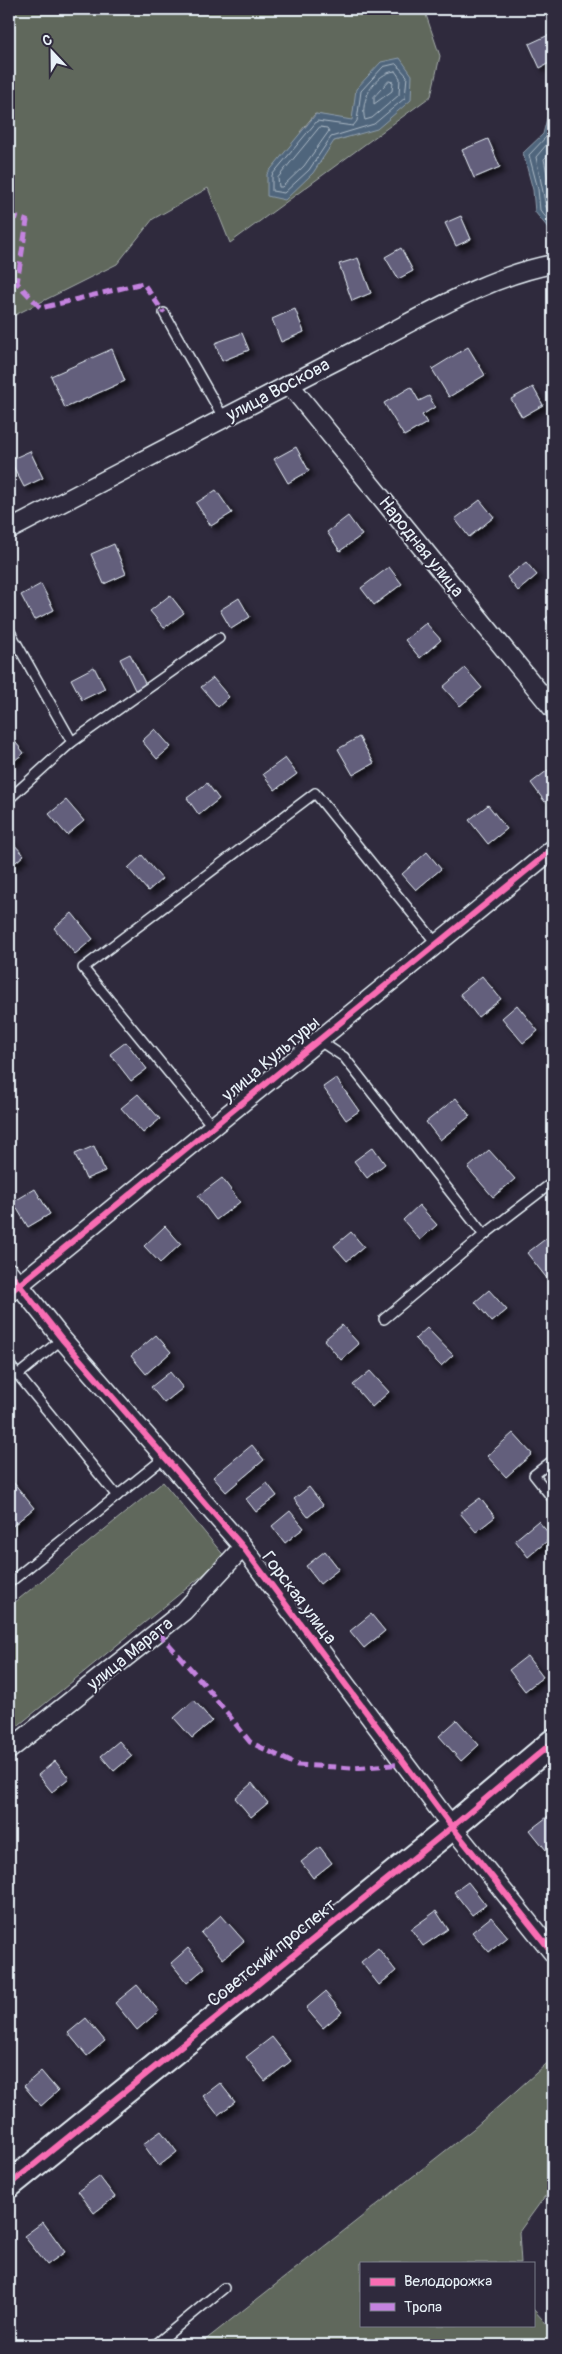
<svg xmlns="http://www.w3.org/2000/svg" width="562" height="2354" font-family="Pangolin,sans-serif">
	<style>
		.green { fill: #60685b; stroke: #a4acaa; fill-rule: evenodd }
		.water { fill: #50657b; stroke: #8d9dad }
		.lines { fill: none; stroke-linecap: round; stroke-linejoin: round }
		.shore { stroke: #abb9c6; stroke-width: 1 }
		.building { fill: #645e7c; stroke: #e8f1f8; filter: url(#shadow) }
		.lane-casing { stroke: #e8f1f8; stroke-width: 12 }
		.street-casing { stroke: #e8f1f8; stroke-width: 21 }
		.secondary-casing { stroke: #e8f1f8; stroke-width: 29 }
		.lane { stroke: #2f2a3d; stroke-width: 9 }
		.street { stroke: #2f2a3d; stroke-width: 18 }
		.secondary { stroke: #2f2a3d; stroke-width: 25 }
		.quiet { stroke: #c483df; stroke-width: 5; stroke-dasharray: 10 5; stroke-linecap: butt }
		.cycleway-casing { stroke: #2f2a3d; stroke-width: 9 }
		.cycleway { stroke: #f96db3; stroke-width: 6 }
		.labels { text-anchor: middle; dominant-baseline: central; stroke-width: 4; stroke-linejoin: round; paint-order: stroke }
		.street-label { font-size: 18px; fill: #e8f1f8; stroke: #2f2a3d }
	</style>
	<defs>
		<filter id="shadow"><feDropShadow dx="4.5" dy="4.5" stdDeviation="2.5" flood-color="#0009"/></filter>
	</defs>
	<rect width="100%" height="100%" fill="#2f2a3d"/>
	<filter id="ink" filterUnits="userSpaceOnUse"><feTurbulence type="fractalNoise" baseFrequency=".02" numOctaves="2"/><feDisplacementMap in="SourceGraphic" scale="10" xChannelSelector="R" yChannelSelector="G"/><feConvolveMatrix kernelMatrix="1 2 1 2 8 2 1 2 1" color-interpolation-filters="sRGB"/></filter>
	<g filter="url(#ink)">
		<g class="green">
			<path d="M9 9H424L440 56 431 96 230 243 208 188 153 219 117 264 9 318ZM315 114 352 121 348 137 334 141 300 132Z"/>
			<path d="M163 1482 225 1557 9 1733V1607Z"/>
			<path d="M553 2058V2199L545 2196 519 2232 521 2263H361V2325H533V2309L553 2331V2345H199L473 2129Z"/>
		</g>
		<g class="water">
			<path d="M400 58 412 75 411 100 377 129 334 141 313 173 285 200 267 196V174L316 114 352 120 356 89 381 62Z"/>
			<path d="M553 102V234L535 212 533 190 523 153 543 134 551 103Z"/>
		</g>
		<g class="lines">
			<g class="shore">
				<path d="M396 64 407 76 405 98 374 124 331 137 309 170 284 193 272 191V175L317 121 353 126 357 121 361 91 383 67Z"/>
				<path d="M395 71 400 78 399 95 372 118 365 120C359 101 375 73 395 71Z"/>
				<path d="M389 81 393 82 392 91 374 104V97Z"/>
				<path d="M553 114 547 136 529 155 538 189 540 210 553 226"/>
				<path d="M320 127 327 128 329 131 304 166 282 187H279L278 178Z"/>
				<path d="M553 137 536 157 546 207 553 216"/>
				<path d="M553 150 544 159 553 204"/>
			</g>
		</g>
		<g class="building">
			<path d="M553 33V61L540 68 529 44Z"/>
			<path d="M488 139 500 167 474 178 462 150Z"/>
			<path d="M461 216 471 239 456 246 445 223Z"/>
			<path d="M401 248 413 271 398 279 385 257Z"/>
			<path d="M358 258 371 293 352 301 339 264Z"/>
			<path d="M295 309 304 332 281 342 272 319Z"/>
			<path d="M242 333 249 350 222 361 215 343Z"/>
			<path d="M468 347 485 375 449 397 432 369Z"/>
			<path d="M112 349 125 381 65 408 51 376Z"/>
			<path d="M411 387 419 401 429 396 435 407 422 415 427 423 404 436 384 403Z"/>
			<path d="M533 387 543 405 522 417 511 399Z"/>
			<path d="M296 447 309 471 288 483 274 459Z"/>
			<path d="M30 451 43 478 24 487 10 460Z"/>
			<path d="M216 490 232 513 211 526 196 503Z"/>
			<path d="M480 500 494 517 469 537 455 519Z"/>
			<path d="M348 516 362 535 340 551 327 532Z"/>
			<path d="M114 544 126 574 104 584 91 554Z"/>
			<path d="M526 562 537 575 518 591 507 577Z"/>
			<path d="M389 567 402 584 374 605 361 588Z"/>
			<path d="M41 584 54 610 34 620 21 595Z"/>
			<path d="M170 595 184 613 164 628 150 611Z"/>
			<path d="M239 598 250 617 231 629 220 610Z"/>
			<path d="M553 613V631L545 619Z"/>
			<path d="M426 623 441 640 420 658 405 640Z"/>
			<path d="M130 654 146 685 135 690 120 659Z"/>
			<path d="M94 667 105 689 82 700 71 679Z"/>
			<path d="M465 668 482 688 460 706 443 687Z"/>
			<path d="M213 678 229 697 218 707 201 687Z"/>
			<path d="M155 729 171 747 157 759 142 741Z"/>
			<path d="M9 734 24 753 9 765Z"/>
			<path d="M359 737 374 763 353 775 338 749Z"/>
			<path d="M285 758 297 774 275 790 263 774Z"/>
			<path d="M548 770 553 777V797L545 802 531 783Z"/>
			<path d="M207 783 219 799 199 815 187 798Z"/>
			<path d="M66 800 84 821 67 835 49 814Z"/>
			<path d="M488 805 507 829 488 844 469 820Z"/>
			<path d="M9 839 24 855 9 868Z"/>
			<path d="M427 852 441 869 416 890 402 874Z"/>
			<path d="M142 855 162 879 148 891 128 868Z"/>
			<path d="M72 913 93 939 75 954 54 928Z"/>
			<path d="M482 976 501 999 478 1017 460 994Z"/>
			<path d="M517 1005 538 1031 523 1043 502 1018Z"/>
			<path d="M126 1042 147 1069 131 1081 110 1054Z"/>
			<path d="M336 1078 359 1111 346 1120 323 1087Z"/>
			<path d="M138 1094 160 1119 143 1133 121 1108Z"/>
			<path d="M456 1098 470 1116 440 1140 426 1122Z"/>
			<path d="M94 1146 105 1171 86 1179 75 1154Z"/>
			<path d="M373 1147 385 1164 367 1178 354 1161Z"/>
			<path d="M489 1150 515 1179 493 1197 468 1168Z"/>
			<path d="M222 1178 240 1202 216 1220 198 1196Z"/>
			<path d="M35 1189 50 1214 28 1227 13 1202Z"/>
			<path d="M419 1205 437 1225 420 1240 403 1220Z"/>
			<path d="M165 1226 181 1244 160 1263 144 1246Z"/>
			<path d="M351 1232 364 1247 347 1261 334 1246Z"/>
			<path d="M548 1237 553 1244V1278L549 1281 527 1253Z"/>
			<path d="M489 1290 507 1310 492 1322 475 1302Z"/>
			<path d="M342 1325 359 1344 341 1360 324 1340Z"/>
			<path d="M427 1328 453 1355 441 1366 415 1339Z"/>
			<path d="M156 1335 171 1352 146 1374 131 1356Z"/>
			<path d="M370 1371 389 1392 372 1407 353 1385Z"/>
			<path d="M170 1372 183 1388 164 1403 151 1387Z"/>
			<path d="M513 1433 532 1454 506 1477 487 1456Z"/>
			<path d="M252 1445 264 1460 226 1492 213 1477Z"/>
			<path d="M9 1477 34 1508 9 1529Z"/>
			<path d="M267 1483 277 1496 256 1512 246 1499Z"/>
			<path d="M309 1487 323 1505 308 1517 294 1499Z"/>
			<path d="M480 1498 495 1517 476 1532 460 1513Z"/>
			<path d="M290 1511 304 1528 285 1543 272 1526Z"/>
			<path d="M538 1521 552 1537 528 1557 515 1540Z"/>
			<path d="M325 1551 339 1569 320 1584 306 1566Z"/>
			<path d="M371 1614 385 1631 364 1648 350 1631Z"/>
			<path d="M527 1656 543 1677 525 1691 509 1670Z"/>
			<path d="M194 1700 212 1721 192 1738 174 1718Z"/>
			<path d="M457 1720 479 1745 461 1761 439 1736Z"/>
			<path d="M119 1741 132 1756 114 1771 101 1756Z"/>
			<path d="M55 1761 69 1778 52 1792 38 1775Z"/>
			<path d="M252 1783 268 1803 251 1817 235 1798Z"/>
			<path d="M551 1814 553 1817V1844L546 1850 530 1830Z"/>
			<path d="M320 1847 332 1863 313 1878 301 1862Z"/>
			<path d="M468 1882 486 1905 472 1915 454 1892Z"/>
			<path d="M436 1911 448 1929 423 1946 411 1929Z"/>
			<path d="M221 1915 244 1941 223 1959 201 1933Z"/>
			<path d="M491 1917 508 1937 489 1952 472 1932Z"/>
			<path d="M188 1948 205 1968 187 1983 171 1963Z"/>
			<path d="M378 1948 396 1971 379 1985 361 1962Z"/>
			<path d="M137 1985 159 2011 137 2030 115 2003Z"/>
			<path d="M325 1992 342 2012 323 2028 306 2008Z"/>
			<path d="M86 2018 105 2041 87 2056 68 2033Z"/>
			<path d="M272 2037 291 2061 265 2081 246 2057Z"/>
			<path d="M41 2071 58 2091 41 2106 24 2086Z"/>
			<path d="M220 2083 235 2102 218 2115 203 2096Z"/>
			<path d="M161 2131 177 2152 159 2166 143 2144Z"/>
			<path d="M99 2176 115 2197 94 2213 78 2191Z"/>
			<path d="M43 2222 65 2252 47 2265 24 2236Z"/>
		</g>
		<g class="lines">
			<g class="lane-casing">
				<g id="lane">
					<path d="M164 313 224 419"/>
					<path d="M9 630 72 742 9 799"/>
					<path d="M72 742 219 638"/>
					<path d="M318 1040 344 1057 484 1235 384 1319"/>
					<path d="M213 1127 83 968 315 793 436 943"/>
					<path d="M484 1235 553 1182"/>
					<path d="M9 1364 18 1375 62 1339"/>
					<path d="M18 1375 117 1496"/>
					<path d="M553 1460 534 1475 553 1499"/>
					<path d="M9 1583 164 1458"/>
					<path d="M155 2345 224 2288"/>
				</g>
			</g>
			<g class="street-casing">
				<g id="street">
					<path d="M289 384 553 709"/>
					<path d="M9 530C127 469 244 407 363 347 424 316 485 277 553 264"/>
					<path d="M9 1272 62 1339 243 1547 452 1827 553 1953"/>
					<path d="M9 1293 553 849"/>
					<path d="M9 1750 184 1611 243 1547"/>
				</g>
			</g>
			<g class="secondary-casing">
				<path id="secondary" d="M9 2185 452 1827 553 1742"/>
			</g>
			<use href="#lane" class="lane"/>
			<use href="#street" class="street"/>
			<use href="#secondary" class="secondary"/>
			<g class="quiet">
				<path d="M9 215 27 221 17 283 41 308 143 283 164 313"/>
				<path d="M158 1632 203 1683 250 1742 297 1765 353 1768 404 1764"/>
			</g>
			<g class="cycleway-casing">
				<g id="cycleway">
					<path d="M9 1272 62 1339 243 1547 452 1827 553 1953"/>
					<path d="M9 1293 553 849"/>
					<path d="M9 2185 452 1827 553 1742"/>
				</g>
			</g>
			<use href="#cycleway" class="cycleway"/>
		</g>
	</g>
	<g class="labels">
		<g class="street-label">
			<text transform="translate(278 390) rotate(-28)">улица Воскова</text>
			<text transform="translate(421 547) rotate(51)">Народная улица</text>
			<text transform="translate(271 1059) rotate(-40)">улица Культуры</text>
			<text transform="translate(299 1598) rotate(53)">Горская улица</text>
			<text transform="translate(130 1654) rotate(-39)">улица Марата</text>
			<text transform="translate(272 1953) rotate(-39)">Советский проспект</text>
		</g>
	</g>
	<rect width="562" height="2354" fill="none" stroke="#2f2a3d" stroke-width="30"/>
	<rect x="15" y="15" width="532" height="2324" fill="none" stroke="#e8f1f8" stroke-width="2" filter="url(#ink)"/>
	<rect x="360" y="2262" width="175" height="65" fill="#2f2a3d" stroke="#797a88"/>
	<rect x="370" y="2278" width="25" height="8" fill="#f96db3" stroke="#797a88"/>
	<text x="404" y="2286" font-size="15" fill="#e8f1f8">Велодорожка</text>
	<rect x="370" y="2303" width="25" height="8" fill="#c483df" stroke="#797a88"/>
	<text x="404" y="2312" font-size="15" fill="#e8f1f8">Тропа</text>
	<g transform="translate(52 52) rotate(338)" stroke="#2f2a3d" stroke-width="4" paint-order="stroke">
	<path d="M0-4L9 19L0 12L-9 19Z" fill="#e8f1f8"/>
	<text y="-8" font-size="14" font-weight="bold" text-anchor="middle" fill="#e8f1f8">С</text>
	</g>
</svg>
